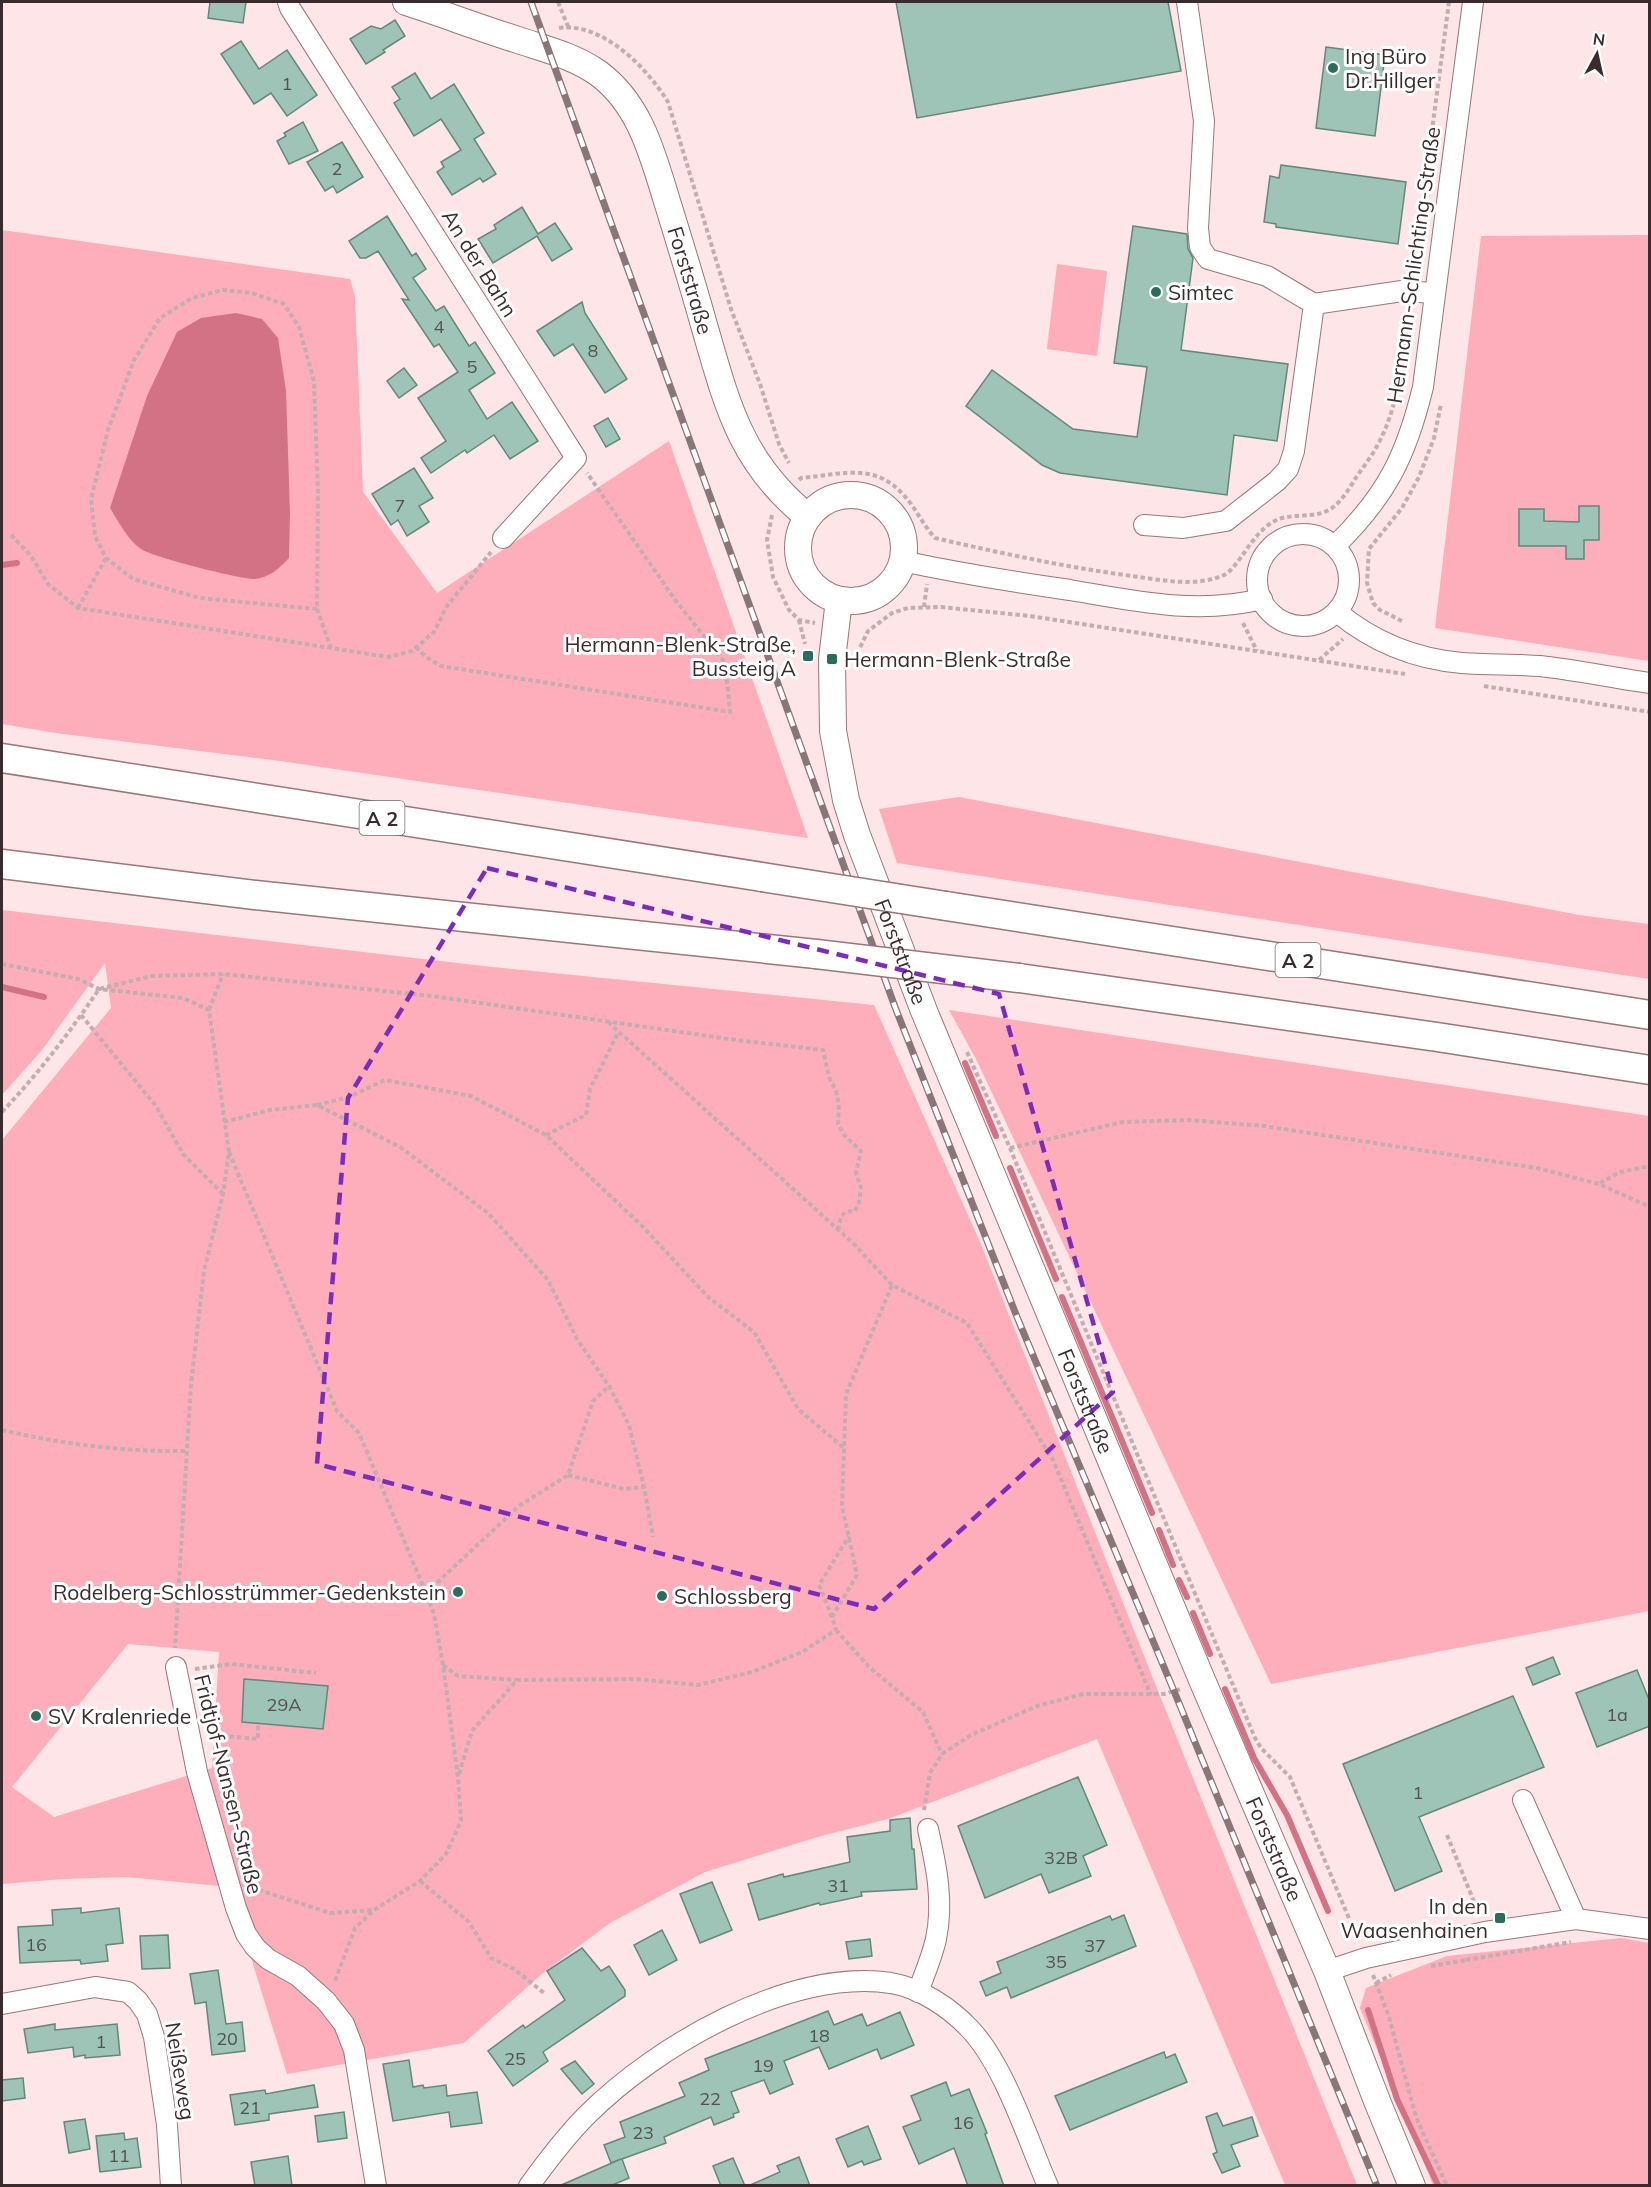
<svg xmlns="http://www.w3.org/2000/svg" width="1651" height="2187" font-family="Mulish,sans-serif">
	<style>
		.green { fill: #feadba; fill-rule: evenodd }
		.water { fill: #d47285 }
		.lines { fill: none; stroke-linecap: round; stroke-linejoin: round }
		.stream { stroke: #d47285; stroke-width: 6 }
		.building { fill: #9ec3b7; stroke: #63877c; stroke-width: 1.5 }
		.minor-casing { stroke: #98767b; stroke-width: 22 }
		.major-casing { stroke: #98767b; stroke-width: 28 }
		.highway-casing { stroke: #98767b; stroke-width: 31 }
		.path { stroke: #c2adb0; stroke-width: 4; stroke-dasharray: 4.5 3; stroke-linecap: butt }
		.minor { stroke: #fff; stroke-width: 20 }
		.major { stroke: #fff; stroke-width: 26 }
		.highway { stroke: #fff; stroke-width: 28 }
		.rail-casing { stroke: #887678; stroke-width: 7 }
		.rail { stroke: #fff; stroke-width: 4.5; stroke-dasharray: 14; stroke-linecap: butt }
		.highway-bridge-casing { stroke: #98767b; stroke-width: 31; stroke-linecap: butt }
		.highway-bridge { stroke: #fff; stroke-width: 28 }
		.marked { fill: none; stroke: #7b2cbf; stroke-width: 4.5; stroke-dasharray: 12 8; stroke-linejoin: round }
		.poi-dot { fill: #2b6d5d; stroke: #fff; stroke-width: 2 }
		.labels { text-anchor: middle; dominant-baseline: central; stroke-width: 6; stroke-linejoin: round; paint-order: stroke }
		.number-label { font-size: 18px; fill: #535250 }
		.shield { fill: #fff; stroke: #756b6d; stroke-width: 1.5 }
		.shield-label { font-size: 20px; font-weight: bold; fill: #3a2c2e }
		.poi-label { font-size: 21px; fill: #3a2c2e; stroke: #fff; text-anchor: start }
		.street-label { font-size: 21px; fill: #3a2c2e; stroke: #fff }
	</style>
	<rect width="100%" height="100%" fill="#fde5e8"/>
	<g class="green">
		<path d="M2 230 350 279 355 297 363 492 437 593 669 441 808 838 273 760 56 733 2 724Z"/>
		<path d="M1649 235V661L1435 628 1481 236Z"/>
		<path d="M1057 264 1107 271 1097 356 1047 349Z"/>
		<path d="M959 797 1579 915 1649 924V979L897 863 879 809Z"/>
		<path d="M2 910 492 967 874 1005 980 1242 1158 1691 1357 2185H1285L1097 1739 888 1819 821 1836 705 1872 610 1923 543 1973 464 2043 287 2074 229 1887 127 1877 63 1879 2 1884V1140L111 1008 105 963 42 1050 2 1095ZM128 1644 219 1652 212 1768 54 1817 12 1787Z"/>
		<path d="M949 1010 1649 1116V1611L1271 1684 976 1059Z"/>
		<path d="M1621 1938 1649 1943V2185H1433L1360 2008 1366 1988 1447 1956Z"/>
	</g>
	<path class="water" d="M236 313 262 319 278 338 286 391 290 513 289 558C280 568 269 578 254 579 240 579 152 557 141 549 128 540 118 521 110 508L147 396 177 332 201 318Z"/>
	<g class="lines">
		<g class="stream">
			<path d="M2 565 17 563"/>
			<path d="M2 987 44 997"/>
			<path d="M965 1063 996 1136"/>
			<path d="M1010 1168 1056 1279"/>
			<path d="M1062 1297 1152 1513"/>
			<path d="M1159 1530 1173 1565"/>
			<path d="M1179 1580 1187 1597"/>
			<path d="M1193 1613 1210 1654"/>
			<path d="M1225 1689 1254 1758 1287 1815 1328 1911"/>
			<path d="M1368 2010 1397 2099 1438 2185"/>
		</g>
	</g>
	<g class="building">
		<path d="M210 2H246L243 23 208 18Z"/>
		<path d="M896 2H1168L1181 71 917 118Z"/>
		<path d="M395 20 405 36 383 50 385 52 366 64 350 39 371 26 381 29Z"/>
		<path d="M241 41 259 69 287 50 317 95 287 116 271 93 254 104 221 54Z"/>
		<path d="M1326 47 1385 55 1375 136 1316 128Z"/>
		<path d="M415 73 431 99 454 84 484 133 474 139 496 174 483 182 480 178 452 195 437 172 444 167 441 162 461 150 441 119 414 136 394 103 400 99 392 87Z"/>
		<path d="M303 122 318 151 289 164 277 141 286 136 284 133Z"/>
		<path d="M342 142 363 177 337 193 333 186 325 191 307 162Z"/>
		<path d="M1281 165 1406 182 1398 244 1276 227V224L1264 222 1270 176 1279 178Z"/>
		<path d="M522 207 538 234 555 223 572 249 552 261 537 236 493 263 478 239 496 229 494 225Z"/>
		<path d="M387 216 412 256 416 253 426 269 413 278 436 311 444 306 469 346 475 342 495 373 469 390 487 419 512 402 538 441 510 459 494 435 467 453 465 450 431 473 421 458 446 441 418 398 458 372 439 344 434 347 402 299 409 300 378 251 366 258H360L349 241Z"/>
		<path d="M1133 226 1187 234 1188 249 1193 258 1181 350 1288 364 1277 441 1234 435 1227 495 1060 473 1042 465 966 406 992 370 1073 429 1137 437 1147 367 1114 363Z"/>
		<path d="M582 302 585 313 627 379 605 393 573 344 554 356 537 331Z"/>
		<path d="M404 368 417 385 399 398 387 381Z"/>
		<path d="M608 418 620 439 606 447 594 426Z"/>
		<path d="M414 468 433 498 419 506 429 522 407 536 398 520 391 525 372 494Z"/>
		<path d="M1579 506H1599V540H1584V559H1566V546H1519V509H1544V521L1579 522Z"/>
		<path d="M1553 1657 1560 1674 1533 1685 1526 1668Z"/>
		<path d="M1637 1670 1650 1702V1726L1597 1747 1576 1693Z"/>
		<path d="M244 1679 328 1686 323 1729 242 1722Z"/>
		<path d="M1513 1696 1544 1767 1419 1817 1442 1871 1395 1891 1343 1764Z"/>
		<path d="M1078 1777 1107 1845 1083 1856 1091 1876 1049 1893 1041 1874 985 1898 958 1826Z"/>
		<path d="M910 1818 912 1849H914L917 1889 861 1892 862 1896 820 1905 819 1903 759 1920 748 1884 783 1874 784 1877 850 1862 847 1837 890 1831V1820Z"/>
		<path d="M712 1882 732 1930 700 1943 680 1894Z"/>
		<path d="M81 1908V1913L119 1908 123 1943 106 1945 108 1961 81 1964 80 1960 20 1963 18 1927 53 1925 52 1910Z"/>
		<path d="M1124 1915 1136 1946 1011 1998 1007 1987 986 1996 980 1982 1001 1973 997 1962 1110 1916 1112 1920Z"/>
		<path d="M662 1930 677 1960 649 1975 634 1945Z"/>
		<path d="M168 1935 170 1968 142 1969 140 1936Z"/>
		<path d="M870 1939 872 1956 849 1959 846 1942Z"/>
		<path d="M582 1948 601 1971 609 1966 625 1990V1996L543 2052 548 2061 513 2086 488 2051 523 2025 525 2028 565 2000 547 1971Z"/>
		<path d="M218 1970 226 2024 242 2022 245 2051 212 2055 206 2002 195 2004 190 1974Z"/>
		<path d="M828 2011 834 2025 862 2014 867 2026 900 2012 914 2045 881 2059 877 2049 829 2069 819 2047 784 2061 793 2084 770 2094 764 2080 731 2092 739 2112 733 2114 734 2117 714 2125 711 2117 664 2137 666 2143 622 2159 629 2178 610 2186H559L621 2159 611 2163 604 2145 625 2137 620 2122 685 2096 679 2083 709 2070 705 2059Z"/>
		<path d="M55 2024V2030L117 2024 120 2055 85 2058V2055L74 2057 73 2047 28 2053 24 2029Z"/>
		<path d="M1164 2052 1166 2058 1175 2054 1187 2082 1070 2130 1055 2096Z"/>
		<path d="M409 2060 413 2087 423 2085 424 2088 446 2085 447 2096 477 2092 482 2123 451 2127 449 2112 393 2121 383 2064Z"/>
		<path d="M575 2061 594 2084 582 2094 561 2069Z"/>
		<path d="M23 2078 25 2098 2 2101V2080Z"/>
		<path d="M946 2082 951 2096 969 2089 987 2133 985 2134 1004 2186H968L954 2148 919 2164 903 2127 921 2120 911 2096Z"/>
		<path d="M314 2085 318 2107 269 2114V2120L235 2125 230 2095 265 2090 266 2094Z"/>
		<path d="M344 2112 347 2138 318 2142 315 2116Z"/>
		<path d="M1217 2113 1223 2126 1252 2117 1258 2136 1231 2145 1240 2166 1222 2173 1213 2154 1217 2152 1206 2117Z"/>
		<path d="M85 2119 90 2149 69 2153 64 2122Z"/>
		<path d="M868 2126 881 2159 864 2165 862 2161 848 2167 836 2139Z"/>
		<path d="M124 2133 125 2140 137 2138 141 2167 100 2172 96 2136Z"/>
		<path d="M288 2156 292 2186H255L251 2162Z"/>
		<path d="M799 2157 810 2186H748L780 2172 777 2166Z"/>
		<path d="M733 2158 745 2186H721L713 2166Z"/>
	</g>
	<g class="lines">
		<g class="minor-casing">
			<g id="minor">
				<path d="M288 2 290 8 576 458 503 538"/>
				<path d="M1187 2 1204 121 1198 228 1200 247 1208 259 1267 276 1314 304"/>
				<path d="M1144 525 1183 528 1226 521 1277 481 1288 469 1294 451 1314 304 1402 291 1435 293"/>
				<circle cx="1303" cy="580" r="46"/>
				<path d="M1335 546C1386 496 1406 457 1423 387L1473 2"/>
				<path d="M902 561C958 573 1014 582 1070 590 1135 601 1197 615 1262 599"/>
				<path d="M1337 612C1373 642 1416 659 1462 663 1488 665 1514 664 1540 666 1577 670 1613 678 1650 683"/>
				<path d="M176 1667 197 1772 236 1908 246 1934 255 1947 268 1959 298 1976 326 2001 344 2024 354 2050 376 2186"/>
				<path d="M1523 1800 1576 1919"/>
				<path d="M1327 1971 1366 1958 1485 1932 1576 1919 1650 1929"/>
				<path d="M918 1992C924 1975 932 1957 936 1939 944 1901 936 1865 928 1829"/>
				<path d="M2 2004 95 1987 128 1992 138 2001 147 2014 154 2037 167 2125 171 2186"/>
				<path d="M529 2186C547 2161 565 2137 587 2115 656 2046 789 1968 891 1983 920 1988 949 2007 969 2028 1004 2064 1027 2138 1048 2186"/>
			</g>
		</g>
		<g class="major-casing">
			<g id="major">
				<path id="s1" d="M406 2C443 14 480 28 518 40 545 49 574 56 598 73 639 103 652 152 666 198 679 240 692 282 704 325 727 404 740 462 808 517"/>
				<circle cx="851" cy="548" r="53"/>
				<path id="s2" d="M839 600 832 659 833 731 846 800 857 835 924 1011 1202 1680 1327 1971 1377 2101 1412 2186"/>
			</g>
		</g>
		<g class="highway-casing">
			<g id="highway">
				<path d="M2 758 762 877"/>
				<path d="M2 864 255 895 816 954"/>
				<path d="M946 906 1650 1015"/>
				<path d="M1019 978 1437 1037 1650 1070"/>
			</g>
		</g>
		<g class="path">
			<path d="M558 2 569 29"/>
			<path d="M559 28C603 22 647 68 668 102L731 309 760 384 779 444 789 463"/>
			<path d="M1413 274 1449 2"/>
			<path d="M799 480 801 478C846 474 879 460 911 504 919 515 925 527 935 538 1000 553 1065 567 1132 576 1161 580 1193 587 1222 576 1240 569 1252 529 1279 519 1296 513 1317 519 1332 508 1343 500 1350 487 1357 476 1364 466 1372 456 1377 446 1400 405 1403 354 1409 309"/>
			<path d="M772 515 767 540 773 577 789 610 799 620 815 623"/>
			<path d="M11 535 31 556 48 584 78 608 388 657 412 651 434 632 447 606 491 552"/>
			<path d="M924 607 927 584"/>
			<path d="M78 608 106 558"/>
			<path d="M317 609 200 598 133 579 106 558 95 536 91 499 108 430 134 360 160 318 192 298 223 290 252 293 284 304 299 327 314 381 318 493 317 609 331 648"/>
			<path d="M799 620 805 644"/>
			<path d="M1402 621 1380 610 1373 603 1367 583 1369 549 1402 508 1419 477 1434 438 1441 404"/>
			<path d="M1243 623 1257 651"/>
			<path d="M416 647 426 657 441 666 730 712 728 688 723 660 676 601 587 473"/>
			<path d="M857 654 868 631 892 613 908 608 941 607 1030 616 1405 674"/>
			<path d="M1319 660 1343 639"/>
			<path d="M1484 686 1650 712"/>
			<path d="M2 964 78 979 99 989 183 998 209 1010 229 1152 223 1194 204 1271 191 1384 175 1648"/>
			<path d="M209 1010 223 974"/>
			<path d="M81 1015 156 1106 183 1154 223 1194"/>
			<path d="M608 1022 853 1243 892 1285 967 1323 1053 1460 1151 1695"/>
			<path d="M967 1052 1010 1148 1255 1738 1261 1748 1290 1777 1358 1940"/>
			<path d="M317 1105 349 1097 385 1080 471 1096 546 1135 642 1226 708 1297 754 1332 798 1409 845 1449"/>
			<path d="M2 1112C38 1074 70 1032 99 989L152 976 223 974 432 996 736 1040 823 1050 829 1077 836 1091 839 1105 838 1124 844 1135 861 1151 856 1173 861 1188 859 1202 855 1211 845 1212 841 1217 838 1229"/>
			<path d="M224 1122 270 1110 317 1105 400 1147 488 1213 548 1280 577 1339 609 1386 629 1425 644 1487 653 1537"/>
			<path d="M546 1135 586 1115 590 1089 618 1033"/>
			<path d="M1010 1148 1123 1122 1189 1120 1264 1126 1537 1168 1599 1184 1650 1207"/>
			<path d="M229 1152 337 1411 359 1433 426 1593 434 1614 443 1665 458 1777 461 1821 446 1854 420 1881 374 1910 355 1928 334 1983"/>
			<path d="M1600 1183 1620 1172 1650 1166"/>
			<path d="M2 1430C61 1444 125 1452 187 1451"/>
			<path d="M568 1475 624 1489 644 1487"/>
			<path d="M426 1593 519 1506 568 1475 593 1401 609 1386"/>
			<path d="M427 1593 456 1592"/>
			<path d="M832 1617 819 1585 849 1536"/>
			<path d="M836 1630 869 1667 923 1712 942 1754"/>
			<path d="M443 1665 458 1676 516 1680"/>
			<path d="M195 1669 231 1664 316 1673"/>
			<path d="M208 1731 216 1735 258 1739V1724"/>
			<path d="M459 1774 472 1731 517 1680 636 1679 698 1685 752 1672 802 1652 836 1630 832 1617 857 1575 842 1506 846 1394 892 1285"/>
			<path d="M924 1810 930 1773 942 1754 971 1735 1037 1706 1083 1694H1164L1181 1689"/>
			<path d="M1447 1835 1479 1914"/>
			<path d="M420 1881 469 1922 491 1958 514 1969 544 1993"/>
			<path d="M251 1889 259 1890 330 1913 374 1910"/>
			<path d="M1356 1934 1402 1928"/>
			<path d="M1466 1960 1571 1942"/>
			<path d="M1431 1966 1466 1960 1465 1958"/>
			<path d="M1373 1975 1389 2017 1416 2117 1447 2186"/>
			<path d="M1376 1983 1391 1975"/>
		</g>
		<use href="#minor" class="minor"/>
		<use href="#major" class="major"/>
		<use href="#highway" class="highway"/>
		<g class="rail-casing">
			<path id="rail" d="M531 2 895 1007 1017 1317 1174 1691 1377 2186"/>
		</g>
		<use href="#rail" class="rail"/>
		<g class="highway-bridge-casing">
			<g id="highway-bridge">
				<path d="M762 877 946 906"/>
				<path d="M816 954 1019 978"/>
			</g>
		</g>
		<use href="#highway-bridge" class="highway-bridge"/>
	</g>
	<path class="marked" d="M487 868 999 994 1113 1392 874 1609 317 1464 348 1098Z"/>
	<g class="poi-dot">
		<circle cx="1333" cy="68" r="6"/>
		<circle cx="1156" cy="292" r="6"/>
		<rect x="802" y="650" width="12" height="12" rx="3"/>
		<rect x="826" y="653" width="12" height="12" rx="3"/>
		<circle cx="458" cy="1592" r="6"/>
		<circle cx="662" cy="1596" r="6"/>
		<circle cx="36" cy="1716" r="6"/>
		<rect x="1494" y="1912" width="12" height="12" rx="3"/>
	</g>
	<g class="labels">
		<g class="number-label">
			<text x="287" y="83">1</text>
			<text x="337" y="168">2</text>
			<text x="439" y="326">4</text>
			<text x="593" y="350">8</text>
			<text x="472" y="366">5</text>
			<text x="400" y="505">7</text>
			<text x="284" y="1704">29A</text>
			<text x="1617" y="1714">1a</text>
			<text x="1418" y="1792">1</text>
			<text x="1061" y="1857">32B</text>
			<text x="838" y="1885">31</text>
			<text x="36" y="1944">16</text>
			<text x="1095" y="1945">37</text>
			<text x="1056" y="1961">35</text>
			<text x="819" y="2035">18</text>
			<text x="227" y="2038">20</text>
			<text x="101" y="2041">1</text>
			<text x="515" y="2058">25</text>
			<text x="763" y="2065">19</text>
			<text x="710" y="2098">22</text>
			<text x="250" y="2107">21</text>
			<text x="963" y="2122">16</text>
			<text x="643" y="2132">23</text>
			<text x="119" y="2155">11</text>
		</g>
		<g class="shield">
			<rect x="359.5" y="801" width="45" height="34" rx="4.5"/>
			<rect x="1275.5" y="943" width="45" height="34" rx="4.5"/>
		</g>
		<g class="shield-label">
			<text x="382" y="818">A 2</text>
			<text x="1298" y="960">A 2</text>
		</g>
		<g class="poi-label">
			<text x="1345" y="56">Ing Büro<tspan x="1345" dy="24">Dr.Hillger</tspan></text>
			<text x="1168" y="292">Simtec</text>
			<text x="796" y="644" text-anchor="end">Hermann-Blenk-Straße,<tspan x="796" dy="24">Bussteig A</tspan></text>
			<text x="844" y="659">Hermann-Blenk-Straße</text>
			<text x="446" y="1592" text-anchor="end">Rodelberg-Schlosstrümmer-Gedenkstein</text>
			<text x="674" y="1596">Schlossberg</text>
			<text x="48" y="1716">SV Kralenriede</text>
			<text x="1488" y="1906" text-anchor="end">In den<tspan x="1488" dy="24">Waasenhainen</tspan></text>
		</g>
		<g class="street-label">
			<text transform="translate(480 263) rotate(58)">An der Bahn</text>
			<text transform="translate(1413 265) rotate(-82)">Hermann-Schlichting-Straße</text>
			<text stroke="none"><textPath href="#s1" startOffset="436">Forststraße</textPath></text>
			<text stroke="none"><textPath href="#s2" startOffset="363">Forststraße</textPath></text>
			<text stroke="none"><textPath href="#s2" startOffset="849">Forststraße</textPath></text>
			<text transform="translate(229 1784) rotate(76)">Fridtjof-Nansen-Straße</text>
			<text stroke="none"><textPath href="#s2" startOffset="1335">Forststraße</textPath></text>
			<text transform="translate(181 2071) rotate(81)">Neißeweg</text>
		</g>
	</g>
	<rect width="1651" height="2187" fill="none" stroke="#3a2c2e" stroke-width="6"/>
	<g transform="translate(1597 54) rotate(8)" stroke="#ffffff" stroke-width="4.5" paint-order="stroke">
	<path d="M0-4.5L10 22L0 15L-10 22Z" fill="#3a2c2e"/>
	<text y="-9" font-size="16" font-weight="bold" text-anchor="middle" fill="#3a2c2e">N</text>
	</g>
</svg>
